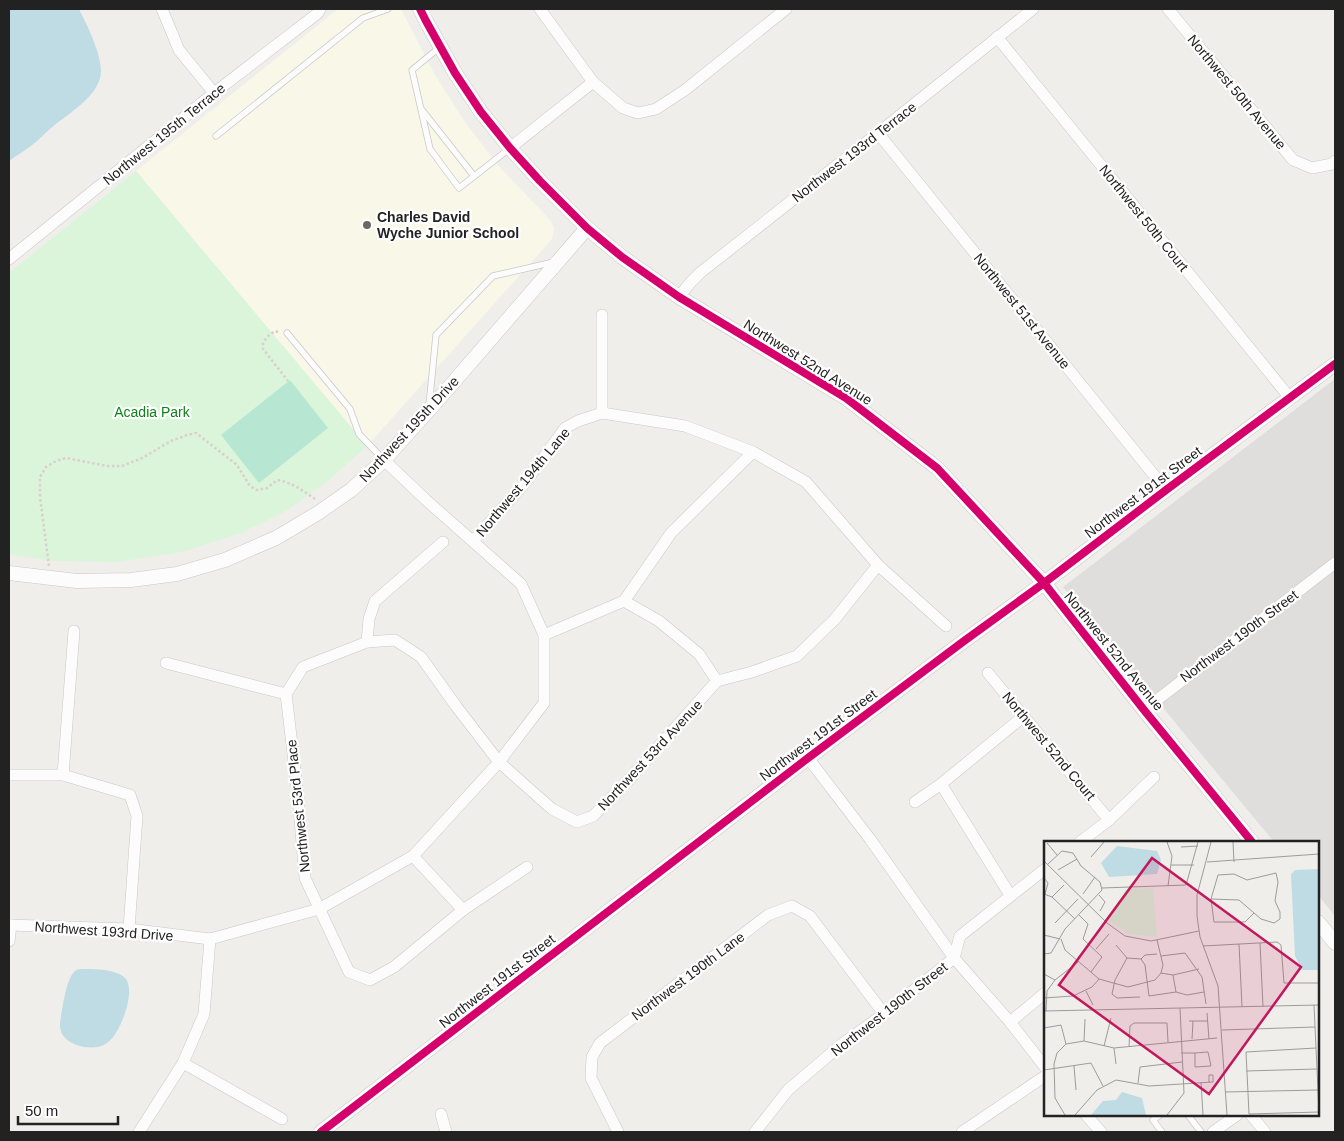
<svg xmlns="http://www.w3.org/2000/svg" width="1344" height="1141" font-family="Helvetica,sans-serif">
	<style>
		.residential { fill: #dfdedc }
		.education { fill: #f8f7e8 }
		.park { fill: #daf5da }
		.pitch { fill: #b7e6d2 }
		.water { fill: #bfdbe3 }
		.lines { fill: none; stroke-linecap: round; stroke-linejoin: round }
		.service-casing { stroke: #c9c8c7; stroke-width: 7 }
		.minor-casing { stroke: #c9c8c7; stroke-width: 12 }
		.tertiary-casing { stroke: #c9c8c7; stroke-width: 15 }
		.path { stroke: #dccecd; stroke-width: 2.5; stroke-dasharray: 2.5 2.5; stroke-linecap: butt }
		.service { stroke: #fdfcfc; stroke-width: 5.5 }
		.minor { stroke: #fdfcfc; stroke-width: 11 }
		.tertiary { stroke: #fdfcfc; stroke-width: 14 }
		.cycleway-casing { stroke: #fff; stroke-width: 11 }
		.cycleway { stroke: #d6006c; stroke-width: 8 }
		.poi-dot { fill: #6a6968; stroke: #fff; stroke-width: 2 }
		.labels { text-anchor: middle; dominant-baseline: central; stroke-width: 4.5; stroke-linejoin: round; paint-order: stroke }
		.street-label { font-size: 14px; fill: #222; stroke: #fff }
		.poi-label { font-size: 14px; font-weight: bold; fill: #222; stroke: #fff; text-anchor: start }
		.park-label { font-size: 14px; fill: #0c8416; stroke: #fff }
		.inset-road { fill: none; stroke: #9e9c9b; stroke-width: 1 }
		.view { fill: #c2185b; fill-opacity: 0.15; stroke: #c2185b; stroke-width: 2.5 }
		.inset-edge { fill: none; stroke: #222; stroke-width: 2.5 }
	</style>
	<rect width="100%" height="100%" fill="#f0eeeb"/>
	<path class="residential" d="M1335 379V916L1318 895V842H1274L1063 587Z"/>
	<path class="education" d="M338 9H401L435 75 465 122 496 163 551 221 554 228 552 239 367 446 136 171Z"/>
	<path class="park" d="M136 171 367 446 329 480 286 511 241 533 185 551 118 562 53 561 9 554V273Z"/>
	<path class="pitch" d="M290 380 328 428 259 483 221 435Z"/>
	<g class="water">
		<path d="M9 9H79C87 25 101 53 101 71 101 93 73 111 57 123 48 130 40 139 31 146 24 151 16 156 9 161Z"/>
		<path d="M83 969C96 969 114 969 124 977 138 988 120 1035 107 1043 95 1052 70 1047 62 1034 60 1030 60 1026 60 1023 62 1011 66 978 75 971 77 969 80 969 83 969Z"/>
	</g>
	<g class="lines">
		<g class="service-casing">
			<g id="service">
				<path d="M440 47 412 70 430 149 459 188 509 149"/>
				<path d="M422 110 474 176"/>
				<path d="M216 136 363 18 388 9"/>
				<path d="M287 333 350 409 359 434 384 460"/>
				<path d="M429 406 436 335 493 276 554 262"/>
				<path d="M1160 1115 1153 1120 1162 1132"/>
				<path d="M1188 1115 1201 1132"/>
			</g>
		</g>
		<g class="minor-casing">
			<g id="minor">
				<path d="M162 9 179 50 214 93"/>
				<path d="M540 9 593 82 623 108 638 113 656 109 685 90 786 9"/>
				<path d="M1168 9 1293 160 1312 168 1332 164 1335 161"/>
				<path d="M997 37 1290 398"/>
				<path d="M878 133 1166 490"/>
				<path d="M510 148 593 82"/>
				<path d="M9 259 214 93 318 13 320 9"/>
				<path d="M679 297 690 283 701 272 878 133 1033 9"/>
				<path d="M602 413V315"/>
				<path d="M473 541 524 484 565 428 578 421 602 413 685 426 753 452 806 482 878 565 946 626"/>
				<path d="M624 601 671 533 753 452"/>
				<path d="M544 635 624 601 659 621 699 654 717 681"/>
				<path d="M367 642 369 619 375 601 443 542"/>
				<path d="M166 663 286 694"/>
				<path d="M988 673 1109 820"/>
				<path d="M717 681 752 672 797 656 835 619 878 565"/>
				<path d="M1144 710 1335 563"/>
				<path d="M808 758 870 839 954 958 1010 1022 1045 1067"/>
				<path d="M9 775H63L130 795 137 816 129 929"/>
				<path d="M63 775 74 631"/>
				<path d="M941 784 1010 895"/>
				<path d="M915 802 941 784 1024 716"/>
				<path d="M1080 842 1109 820 1154 777"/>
				<path d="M413 856 463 910"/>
				<path d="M527 867 463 910 394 967 370 980 349 972 305 878 298 796 286 694 303 667 367 642 395 640 421 657 456 706 499 762 552 809 577 822 593 816 626 783 717 681"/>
				<path d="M9 925 129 929 210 939 319 909 413 856 499 762 544 703V635L521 584 426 500 384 460"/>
				<path d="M9 941 11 925"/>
				<path d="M1010 1022 1045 993"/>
				<path d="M183 1063 282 1119"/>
				<path d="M441 1114 446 1132"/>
				<path d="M1086 1115 1101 1132"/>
				<path d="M1251 1115 1265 1132"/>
				<path d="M139 1132 183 1063 204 1014 210 939"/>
				<path d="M618 1132 591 1078 592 1057 600 1043 768 915 792 906 810 916 884 1014"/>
				<path d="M755 1132 788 1090 842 1044 884 1014 954 958 960 936 1045 869"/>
				<path d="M962 1132 1045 1076"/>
				<path d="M1213 1132 1237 1115"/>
			</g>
		</g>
		<g class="tertiary-casing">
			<g id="tertiary">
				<path d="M420 9 426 21 455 73 481 112 510 148 540 181 587 228 622 257 679 297 846 398 937 468 1044 583 1144 710 1252 842"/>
				<path d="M9 573 77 581 131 580 177 574 225 560 276 538 318 513 351 490 384 460 444 393 587 228"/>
				<path d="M1318 922 1335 943"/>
				<path d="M321 1132 808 758 964 641 1044 583 1166 490 1335 364"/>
			</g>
		</g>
		<g class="path">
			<path d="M278 332 275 331 267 337 263 343V349L288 381"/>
			<path d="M49 566 40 497V477L46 467 56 461 66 458 107 466H122L142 458 171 441 187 435 196 433 237 465 250 486 257 490 267 488 277 480C292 482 303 491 315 499"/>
		</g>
		<use href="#service" class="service"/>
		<use href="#minor" class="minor"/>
		<use href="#tertiary" class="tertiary"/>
		<g class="cycleway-casing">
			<g id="cycleway">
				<path d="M420 9 426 21 455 73 481 112 510 148 540 181 587 228 622 257 679 297 846 398 937 468 1044 583 1144 710 1252 842"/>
				<path d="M321 1132 808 758 964 641 1044 583 1166 490 1335 364"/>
			</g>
		</g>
		<use href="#cycleway" class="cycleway"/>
	</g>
	<circle class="poi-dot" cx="367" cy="225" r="5"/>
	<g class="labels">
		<g class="street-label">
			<text transform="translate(1237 92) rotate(50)">Northwest 50th Avenue</text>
			<text transform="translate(164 134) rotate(-39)">Northwest 195th Terrace</text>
			<text transform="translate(854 152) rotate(-38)">Northwest 193rd Terrace</text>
			<text transform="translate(1144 218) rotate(51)">Northwest 50th Court</text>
			<text transform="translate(1022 311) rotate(51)">Northwest 51st Avenue</text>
			<text transform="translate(808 362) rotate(32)">Northwest 52nd Avenue</text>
			<text transform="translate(409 429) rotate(-47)">Northwest 195th Drive</text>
			<text transform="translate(523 482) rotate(-50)">Northwest 194th Lane</text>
			<text transform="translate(1143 492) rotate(-37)">Northwest 191st Street</text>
			<text transform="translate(1239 636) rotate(-37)">Northwest 190th Street</text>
			<text transform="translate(1114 651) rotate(51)">Northwest 52nd Avenue</text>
			<text transform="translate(818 735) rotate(-37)">Northwest 191st Street</text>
			<text transform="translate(1049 746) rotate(50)">Northwest 52nd Court</text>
			<text transform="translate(650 755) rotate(-47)">Northwest 53rd Avenue</text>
			<text transform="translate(298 806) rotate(-96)">Northwest 53rd Place</text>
			<text transform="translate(104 931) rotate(4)">Northwest 193rd Drive</text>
			<text transform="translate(688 976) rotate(-37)">Northwest 190th Lane</text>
			<text transform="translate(497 981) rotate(-38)">Northwest 191st Street</text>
			<text transform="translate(889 1009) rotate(-38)">Northwest 190th Street</text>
		</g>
		<g class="poi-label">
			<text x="377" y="217">Charles David<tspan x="377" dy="16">Wyche Junior School</tspan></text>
		</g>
		<g class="park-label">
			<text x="152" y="412">Acadia Park</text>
		</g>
	</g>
	<g transform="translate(1044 841)">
		<rect width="275" height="275" fill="#f0eeeb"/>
		<path d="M109 47 113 96 84 93 64 79 81 48Z" fill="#daf5da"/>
		<path d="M73 5 113 10 117 19 113 33 65 36 57 22ZM275 28V129H258L251 115 247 33 251 29ZM78 251 98 257 102 274H47L59 260 72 259Z" fill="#bfdbe3"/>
		<path class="inset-road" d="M123 1 128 15 124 45M167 1 153 54V75L156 96 174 145 183 274M189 1 190 21M3 2 13 14M137 6 154 5M47 16 60 1M0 20 63 82 81 95 107 100 155 90M163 21 275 13M127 24H150M14 29 33 18M0 37 4 42 1 53M58 47 142 44 154 1M0 53 8 56 31 78M39 53 51 36M55 54 61 61 56 70M8 56 20 44M167 58 195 59 217 78 230 82 236 78V71L231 60 234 41 232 32 203 39 190 33 174 34 167 58 170 81H201L210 72M35 74 44 83 39 98M11 82 34 58M0 94 16 98M17 98 21 109 55 138 84 146 111 139 117 132 119 124 113 99M39 98 58 116 47 131M216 102 219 166M195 103 198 166M72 104 83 117M159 105 233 101 237 104 240 142H275M52 108 65 93M141 112 158 136 162 163M0 113 7 112 21 88 58 49 56 41 37 25 29 12 18 10 4 23M117 115 141 112M34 117 45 103M97 118 101 124 105 155 132 151M97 118 101 114 113 113M117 132 129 134 132 151M0 133 11 139 34 121M129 134 155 128M42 150 49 164M132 151 143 154 160 151M96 156 73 157 68 153 71 139 83 117 97 118M0 157 29 155 48 146 55 138M0 170 275 164M2 170 3 150 11 139M163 172 165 198M145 180H164M0 187 17 184 22 203M178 189 271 186M148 198 149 180M40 200 41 178M60 205 67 177M85 206 86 185 90 182H123L124 201M70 207 72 223M137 212H151L164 211 167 225 151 226V212M30 225 32 249M0 229 47 222 59 245M202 230 273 228M157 241 159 274M94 242 96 226 138 221M181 251 274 249M205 273 275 271 270 164M205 273 202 211 272 207M21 274 11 257 10 223 13 212 22 203 40 200 70 207 173 197M31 274 53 249 72 239 105 245 169 241V234H165V241M123 274 140 252 136 167"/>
		<path class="view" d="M108 17 257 126 165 253 15 144Z"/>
		<rect width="275" height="275" class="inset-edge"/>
	</g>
	<rect width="1344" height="1141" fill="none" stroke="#222222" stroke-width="20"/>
	<path d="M18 1116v8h100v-8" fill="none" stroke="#222222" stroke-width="2.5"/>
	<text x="25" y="1116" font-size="15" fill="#222222" stroke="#ffffff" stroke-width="4" paint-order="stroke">50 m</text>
</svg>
